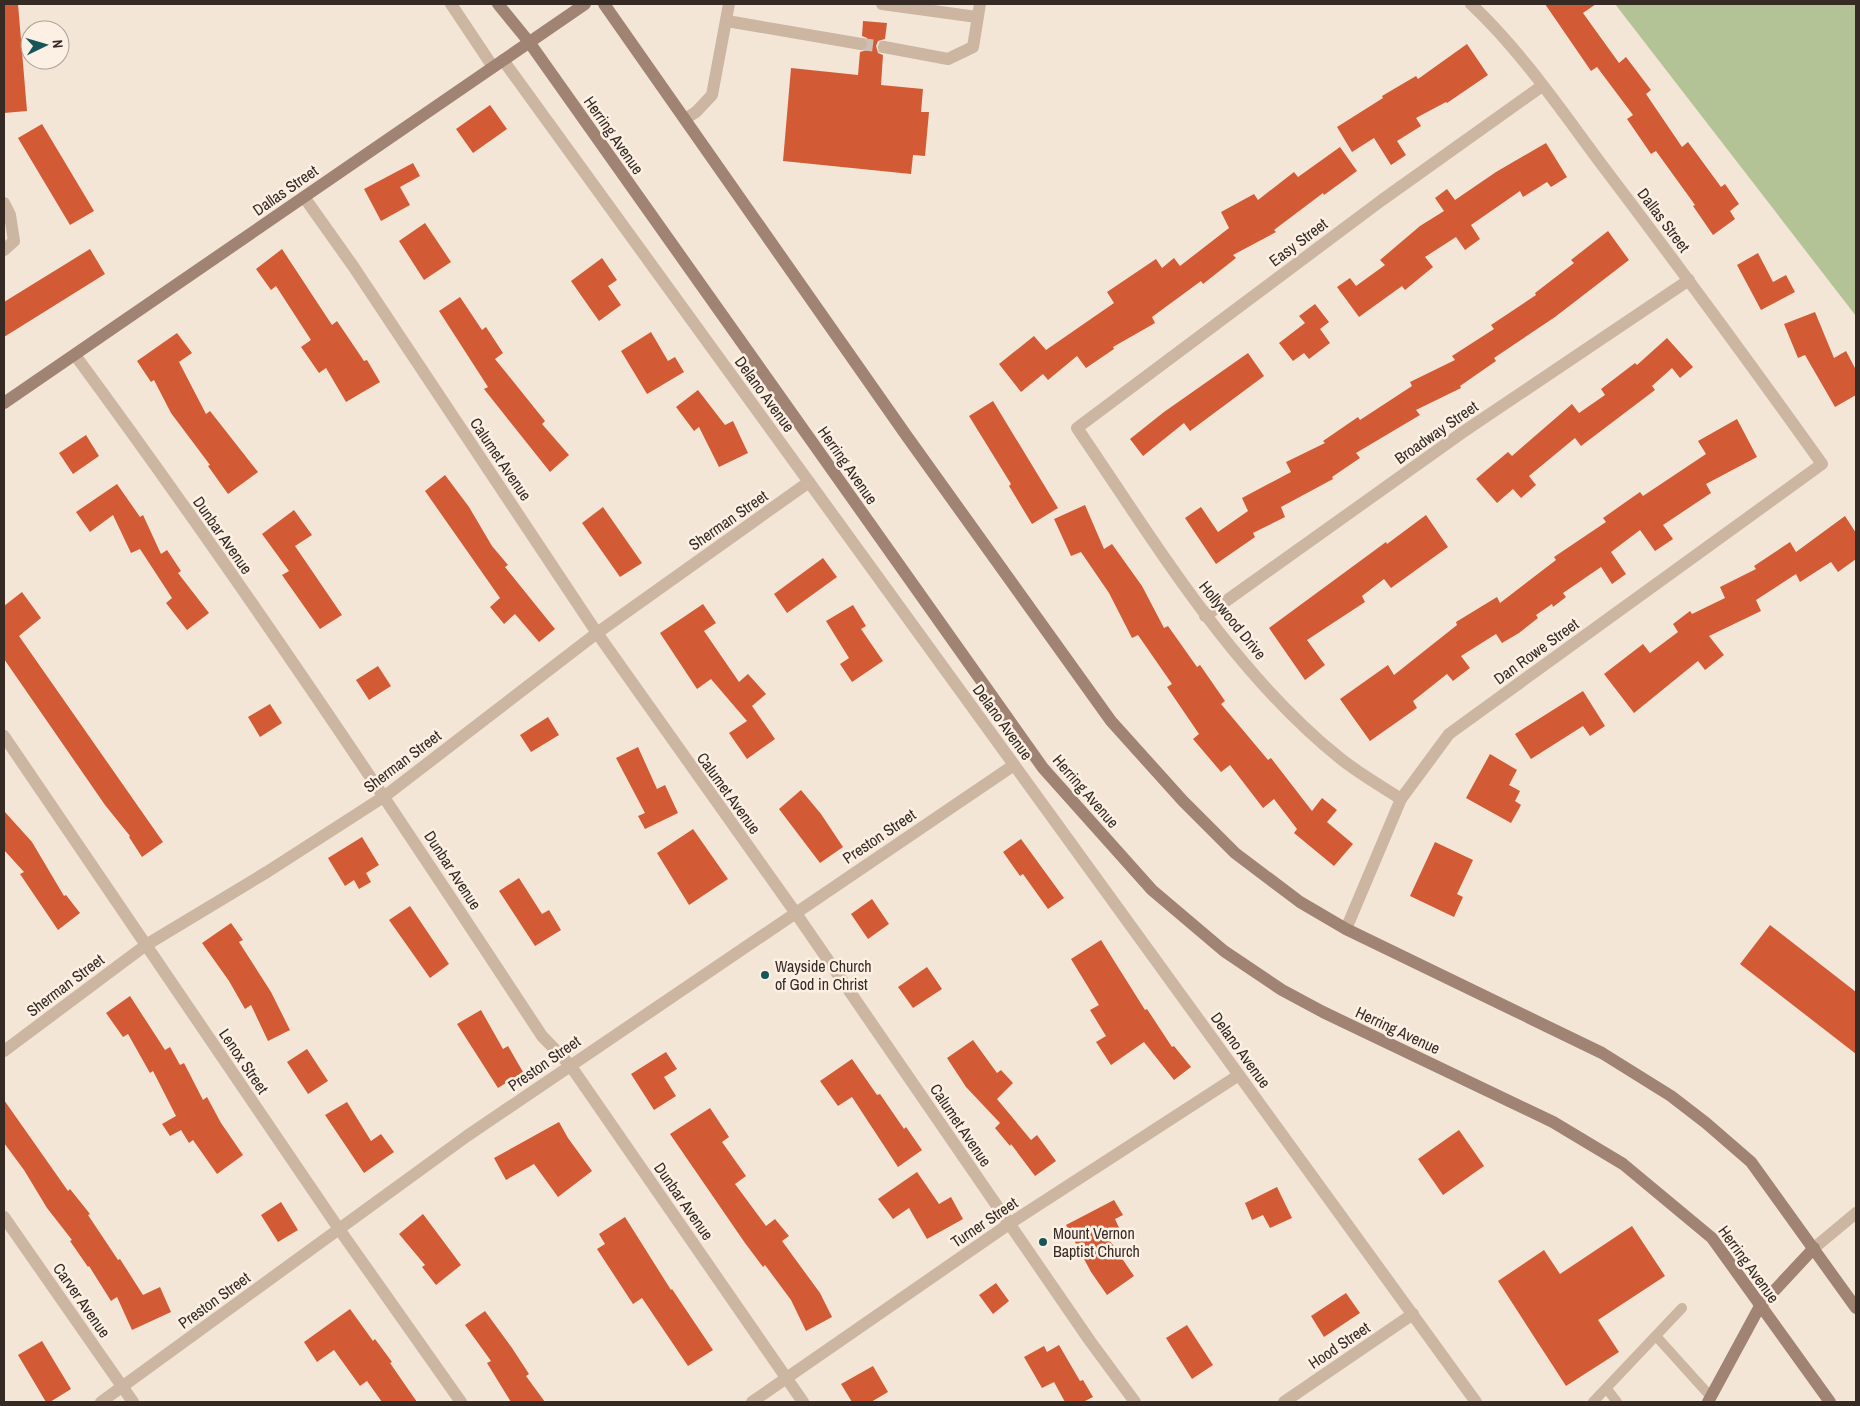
<svg xmlns="http://www.w3.org/2000/svg" width="1860" height="1406" font-family="'Archivo Narrow',sans-serif">
	<style>
		.green { fill: #b4c395 }
		.building { fill: #d25b35 }
		.lines { fill: none; stroke-linecap: round; stroke-linejoin: round }
		.street-tunnel { stroke: #cdc0b3; stroke-width: 12; stroke-dasharray: 12 6; stroke-linecap: butt }
		.lane { stroke: #ccb5a1; stroke-width: 10 }
		.street { stroke: #ccb5a1; stroke-width: 12 }
		.secondary { stroke: #a08373; stroke-width: 12 }
		.poi-dot { fill: #16565b; stroke: #fbf0e3; stroke-width: 2 }
		.labels { text-anchor: middle; dominant-baseline: central; stroke-width: 5; stroke-linejoin: round; paint-order: stroke }
		.street-label { font-size: 16px; fill: #362a25; stroke: #fbf0e3 }
		.poi-label { font-size: 16px; fill: #362a25; stroke: #fbf0e3; text-anchor: start }
	</style>
	<rect width="100%" height="100%" fill="#f3e6d6"/>
	<path class="green" d="M1615 4H1856V316Z"/>
	<g class="building">
		<path d="M4 4H18L27 111 4 113Z"/>
		<path d="M1545 4H1596L1583 13 1619 63 1626 57 1651 90 1646 94 1682 147 1688 142 1721 187 1725 184 1739 204 1730 211 1735 219 1713 235 1693 206 1695 205 1656 151 1651 154 1627 119 1633 115 1597 67 1591 71Z"/>
		<path d="M863 21 887 23 885 39 878 41 876 46 878 53 883 55 881 85 923 89 921 112H929L925 156 913 155 911 174 783 161 791 68 858 75 860 52 867 50 869 45 867 38 862 36Z"/>
		<path d="M1467 44 1488 75 1447 103 1446 102 1416 118 1421 126 1397 141 1406 155 1391 165 1374 138 1352 152 1337 127 1383 98 1382 96 1416 76 1418 79Z"/>
		<path d="M490 105 507 129 473 153 456 129Z"/>
		<path d="M42 124 94 211 70 225 18 138Z"/>
		<path d="M1546 143 1567 177 1551 187 1547 182 1523 197 1520 191 1471 225 1480 239 1465 250 1456 237 1425 257 1433 267 1405 290 1402 286 1359 317 1337 287 1350 278 1356 286 1385 265 1380 260 1420 226 1444 211 1435 198 1447 189 1455 200 1496 172Z"/>
		<path d="M1340 147 1357 171 1324 195 1323 193 1274 230 1276 232 1233 255 1236 258 1203 284 1201 281 1152 317 1155 323 1113 347 1114 349 1086 368 1077 356 1048 380 1043 374 1021 392 999 364 1034 336 1046 350 1114 303 1107 292 1156 259 1162 268 1174 258 1180 266 1229 228 1221 212 1254 194 1258 200 1294 172 1298 177Z"/>
		<path d="M413 163 420 176 400 187 410 205 381 221 364 189Z"/>
		<path d="M425 223 451 262 424 280 399 241Z"/>
		<path d="M1608 231 1629 260 1555 317 1494 358 1496 361 1460 386 1461 388 1416 410 1420 415 1356 453 1360 458 1332 477 1333 479 1281 507 1285 517 1253 533 1255 537 1216 564 1185 518 1201 507 1218 532 1248 511 1242 498 1291 472 1286 462 1325 443 1323 441 1358 417 1360 420 1412 386 1410 382 1455 360 1452 356 1494 329 1491 325 1536 295 1535 293 1574 263 1571 260Z"/>
		<path d="M90 249 105 274 4 337V302Z"/>
		<path d="M282 249 332 325 337 321 364 361 367 360 380 382 346 402 326 368 319 373 301 347 311 340 276 286 271 290 256 269Z"/>
		<path d="M1758 253 1773 282 1786 275 1795 292 1761 310 1737 265Z"/>
		<path d="M602 258 617 280 608 286 621 305 599 321 571 281Z"/>
		<path d="M460 297 482 330 486 327 503 353 495 359 545 421 542 424 569 455 550 472 484 389 488 387 439 311Z"/>
		<path d="M1315 304 1329 322 1320 329 1330 343 1309 359 1304 353 1293 361 1279 343 1305 323 1299 316Z"/>
		<path d="M1815 312 1834 358 1846 351 1856 370V395L1835 407 1805 355 1798 358 1784 324Z"/>
		<path d="M651 332 668 361 675 357 684 372 647 394 621 351Z"/>
		<path d="M177 333 192 353 179 362 206 414 210 411 258 472 228 494 208 466 210 465 171 413 154 380 151 382 137 361Z"/>
		<path d="M1667 338 1693 367 1680 378 1672 368 1652 386 1655 390 1581 446 1575 438 1529 476 1536 485 1521 498 1513 489 1497 503 1476 479 1508 452 1512 456 1572 404 1579 413 1605 395 1601 389 1635 363 1637 365Z"/>
		<path d="M1248 353 1264 376 1190 431 1184 423 1143 456 1130 439 1164 412Z"/>
		<path d="M698 390 725 425 733 421 748 453 719 467 699 427 694 431 676 407Z"/>
		<path d="M993 401 1058 508 1032 524 1009 486 1011 484 969 416Z"/>
		<path d="M1737 419 1757 457 1706 484 1711 493 1663 525 1673 539 1655 551 1640 530 1611 552 1626 574 1612 584 1601 567 1563 593 1566 597 1553 607 1552 604 1536 615 1538 618 1519 633 1502 643 1496 634 1461 656 1470 668 1453 681 1447 674 1413 701 1417 708 1370 741 1340 699 1388 665 1394 675 1457 625 1456 622 1497 597 1500 603 1556 560 1554 557 1606 522 1603 518 1640 492 1643 496 1706 454 1698 441Z"/>
		<path d="M86 435 99 456 73 474 59 453Z"/>
		<path d="M445 475 469 507 492 546 508 565 505 567 555 629 539 642 515 614 504 624 490 607 500 598 425 491Z"/>
		<path d="M117 484 140 517 143 515 161 554 167 550 181 571 178 573 209 613 187 630 166 603 172 598 140 549 131 553 113 515 90 532 76 512Z"/>
		<path d="M1085 505 1104 549 1112 544 1142 586 1164 628 1168 626 1197 667 1200 665 1225 701 1221 704 1268 760 1271 758 1312 811 1322 798 1337 810 1327 822 1353 844 1334 866 1294 833 1297 829 1274 799 1263 808 1230 765 1221 772 1193 739 1199 734 1167 687 1172 684 1138 635 1132 638 1109 593 1081 552 1071 556 1054 519Z"/>
		<path d="M603 507 642 563 620 577 582 523Z"/>
		<path d="M294 510 312 535 295 546 342 615 320 629 282 575 289 571 262 534Z"/>
		<path d="M1426 515 1448 547 1391 588 1384 579 1362 596 1365 602 1307 640 1325 665 1305 680 1269 628 1386 542 1387 544Z"/>
		<path d="M1845 516 1856 533V559L1838 572 1831 562 1800 582 1796 574 1756 600 1761 611 1709 636 1724 655 1705 670 1698 661 1634 713 1604 674 1643 644 1650 653 1678 632 1673 624 1690 611 1692 614 1725 598 1720 587 1756 569 1754 566 1790 542 1796 552Z"/>
		<path d="M823 558 837 577 787 613 774 594Z"/>
		<path d="M22 592 41 618 19 636 163 842 142 857 129 837 130 836 105 805 4 659V606Z"/>
		<path d="M703 604 716 623 704 631 739 682 748 674 766 694 752 706 775 739 747 759 729 733 747 721 711 679 697 689 660 633Z"/>
		<path d="M853 605 866 626 861 629 883 661 852 682 840 664 849 658 826 621Z"/>
		<path d="M378 666 391 686 369 700 356 680Z"/>
		<path d="M1583 691 1605 726 1590 736 1583 726 1531 759 1515 734Z"/>
		<path d="M270 704 282 723 260 737 248 717Z"/>
		<path d="M548 717 559 735 531 752 520 735Z"/>
		<path d="M638 747 657 789 665 785 678 813 645 829 638 816 645 813 616 758Z"/>
		<path d="M1490 754 1517 770 1509 785 1520 791 1515 801 1521 805 1511 823 1466 798Z"/>
		<path d="M801 790 821 814 843 847 820 863 779 809Z"/>
		<path d="M4 811 32 842 64 896 66 895 80 913 58 930 20 874 24 872 4 850Z"/>
		<path d="M693 829 728 879 689 905 657 853Z"/>
		<path d="M362 837 379 865 366 873 371 882 359 889 354 880 345 886 328 858Z"/>
		<path d="M1021 839 1064 898 1048 909 1023 874 1020 876 1003 852Z"/>
		<path d="M1435 842 1473 860 1457 894 1463 897 1454 917 1410 896Z"/>
		<path d="M519 878 542 914 549 910 561 930 535 946 499 891Z"/>
		<path d="M872 899 889 924 868 939 851 914Z"/>
		<path d="M410 906 449 964 430 978 389 920Z"/>
		<path d="M231 923 243 940 239 942 271 992 290 1030 268 1041 251 1005 245 1009 229 981 202 943Z"/>
		<path d="M1770 925 1856 992V1054L1740 964Z"/>
		<path d="M1101 940 1145 1010 1147 1009 1172 1047 1174 1046 1191 1067 1174 1080 1144 1042 1111 1065 1096 1042 1106 1036 1090 1010 1099 1005 1071 959Z"/>
		<path d="M927 967 942 989 913 1008 898 987Z"/>
		<path d="M130 996 165 1050 170 1047 180 1065 184 1063 203 1100 207 1097 221 1123 243 1155 217 1174 193 1140 189 1143 181 1130 170 1136 162 1124 176 1116 153 1071 150 1073 128 1034 123 1037 106 1013Z"/>
		<path d="M481 1010 503 1049 508 1046 523 1072 498 1088 457 1024Z"/>
		<path d="M973 1040 997 1073 1001 1070 1013 1083 997 1099 1031 1140 1037 1135 1056 1161 1035 1176 1011 1144 1010 1146 995 1128 1000 1123 966 1087 947 1058Z"/>
		<path d="M307 1049 328 1081 308 1094 287 1062Z"/>
		<path d="M666 1052 677 1069 664 1077 676 1096 654 1110 631 1074Z"/>
		<path d="M852 1059 877 1095 880 1094 904 1129 906 1127 922 1150 898 1167 852 1097 838 1106 820 1081Z"/>
		<path d="M4 1100 68 1191 70 1189 90 1214 88 1215 118 1260 120 1259 143 1295 160 1287 171 1312 132 1330 117 1297 111 1301 89 1266 88 1267 70 1241 72 1240 47 1208 24 1170 4 1143Z"/>
		<path d="M347 1102 371 1141 381 1134 394 1152 364 1173 325 1115Z"/>
		<path d="M710 1108 729 1137 722 1142 746 1176 735 1184 766 1226 775 1219 789 1236 782 1241 820 1293 832 1317 806 1331 791 1300 765 1265 763 1267 745 1243 670 1134Z"/>
		<path d="M559 1122 568 1138 592 1171 558 1197 534 1164 506 1180 494 1158Z"/>
		<path d="M1459 1130 1484 1166 1443 1195 1418 1159Z"/>
		<path d="M917 1172 939 1204 951 1197 963 1219 927 1239 909 1208 893 1219 878 1199Z"/>
		<path d="M1277 1187 1292 1218 1270 1228 1263 1215 1252 1220 1245 1203Z"/>
		<path d="M1114 1200 1123 1215 1115 1219 1121 1232 1108 1238 1134 1276 1107 1295 1091 1272 1066 1225Z"/>
		<path d="M281 1202 298 1230 278 1242 261 1215Z"/>
		<path d="M423 1214 461 1265 436 1285 422 1267 425 1265 399 1234Z"/>
		<path d="M625 1217 671 1290 672 1289 713 1350 688 1366 642 1298 633 1304 597 1249 605 1244 599 1234Z"/>
		<path d="M1632 1226 1665 1276 1598 1320 1619 1352 1566 1386 1498 1281 1544 1250 1560 1274Z"/>
		<path d="M996 1283 1009 1301 993 1314 979 1295Z"/>
		<path d="M1346 1293 1360 1313 1324 1337 1311 1316Z"/>
		<path d="M350 1309 373 1341 375 1339 392 1362 390 1363 417 1402H382L367 1381 360 1386 334 1350 317 1362 304 1342Z"/>
		<path d="M485 1311 512 1348 529 1374 526 1376 545 1402H511L487 1363 491 1361 465 1325Z"/>
		<path d="M1187 1325 1213 1365 1192 1379 1166 1338Z"/>
		<path d="M42 1341 71 1389 50 1402H46L18 1355Z"/>
		<path d="M1059 1345 1080 1381 1083 1380 1093 1397 1083 1402H1065L1054 1382 1042 1388 1024 1357 1044 1346 1047 1352Z"/>
		<path d="M873 1366 888 1392 871 1402H852L841 1384Z"/>
	</g>
	<g class="lines">
		<path class="street-tunnel" d="M861 44 884 47"/>
		<g class="lane">
			<path d="M1656 1336 1711 1397"/>
			<path d="M1607 1389 1617 1402"/>
			<path d="M1593 1402 1682 1308"/>
		</g>
		<g class="street">
			<path d="M451 4 493 67"/>
			<path d="M882 4 977 17"/>
			<path d="M727 21 861 44"/>
			<path d="M884 47 948 59 973 47 980 4"/>
			<path d="M503 60 1476 1402"/>
			<path d="M685 119 696 112 712 95 729 4"/>
			<path d="M304 197 353 266 597 633 795 912 1090 1341 1135 1402"/>
			<path d="M4 203 10 215 14 241 4 250"/>
			<path d="M75 355C238 576 391 806 542 1036L570 1065 803 1402"/>
			<path d="M1205 616 1463 432 1689 280"/>
			<path d="M4 736 339 1229 461 1402"/>
			<path d="M1401 799C1381 786 1360 774 1341 759 1232 672 1155 542 1077 428L1382 200 1542 86"/>
			<path d="M1346 929 1401 799 1449 734 1822 464C1750 363 1677 264 1602 165 1561 110 1521 51 1471 4"/>
			<path d="M4 1051 146 945 267 872 385 796 597 633 809 482"/>
			<path d="M4 1217 133 1402"/>
			<path d="M1814 1248 1856 1213"/>
			<path d="M101 1402 467 1136 1014 765"/>
			<path d="M752 1402 1009 1224 1239 1075"/>
			<path d="M1284 1402 1413 1314"/>
		</g>
		<g class="secondary">
			<path d="M498 4 529 42 1043 768 1152 890 1224 951 1282 990 1323 1012 1553 1122 1623 1164 1712 1238 1830 1402"/>
			<path d="M604 4 906 435 1111 721 1183 801 1235 853 1300 902 1346 929 1602 1053 1671 1096 1706 1123 1751 1162 1856 1308"/>
			<path d="M4 403 585 4"/>
			<path d="M1708 1402 1760 1306 1814 1248"/>
		</g>
	</g>
	<g class="poi-dot">
		<circle cx="765" cy="975" r="5"/>
		<circle cx="1043" cy="1242" r="5"/>
	</g>
	<g class="labels">
		<g class="street-label">
			<text transform="translate(614 135) rotate(55)">Herring Avenue</text>
			<text transform="translate(285 190) rotate(-35)">Dallas Street</text>
			<text transform="translate(1664 220) rotate(53)">Dallas Street</text>
			<text transform="translate(1298 242) rotate(-37)">Easy Street</text>
			<text transform="translate(765 394) rotate(54)">Delano Avenue</text>
			<text transform="translate(1436 432) rotate(-35)">Broadway Street</text>
			<text transform="translate(501 459) rotate(56)">Calumet Avenue</text>
			<text transform="translate(848 465) rotate(55)">Herring Avenue</text>
			<text transform="translate(728 520) rotate(-35)">Sherman Street</text>
			<text transform="translate(223 535) rotate(55)">Dunbar Avenue</text>
			<text transform="translate(1233 620) rotate(51)">Hollywood Drive</text>
			<text transform="translate(1536 651) rotate(-36)">Dan Rowe Street</text>
			<text transform="translate(1003 722) rotate(54)">Delano Avenue</text>
			<text transform="translate(402 761) rotate(-37)">Sherman Street</text>
			<text transform="translate(1086 791) rotate(49)">Herring Avenue</text>
			<text transform="translate(729 793) rotate(54)">Calumet Avenue</text>
			<text transform="translate(879 836) rotate(-34)">Preston Street</text>
			<text transform="translate(453 870) rotate(57)">Dunbar Avenue</text>
			<text transform="translate(65 985) rotate(-37)">Sherman Street</text>
			<text transform="translate(1398 1030) rotate(25)">Herring Avenue</text>
			<text transform="translate(1241 1050) rotate(54)">Delano Avenue</text>
			<text transform="translate(244 1061) rotate(56)">Lenox Street</text>
			<text transform="translate(544 1063) rotate(-35)">Preston Street</text>
			<text transform="translate(961 1125) rotate(56)">Calumet Avenue</text>
			<text transform="translate(684 1201) rotate(55)">Dunbar Avenue</text>
			<text transform="translate(984 1222) rotate(-34)">Turner Street</text>
			<text transform="translate(1749 1264) rotate(54)">Herring Avenue</text>
			<text transform="translate(82 1300) rotate(55)">Carver Avenue</text>
			<text transform="translate(214 1300) rotate(-36)">Preston Street</text>
			<text transform="translate(1339 1345) rotate(-34)">Hood Street</text>
		</g>
		<g class="poi-label">
			<text x="775" y="966">Wayside Church<tspan x="775" dy="18">of God in Christ</tspan></text>
			<text x="1053" y="1233">Mount Vernon<tspan x="1053" dy="18">Baptist Church</tspan></text>
		</g>
	</g>
	<rect width="1860" height="1406" fill="none" stroke="#362a25" stroke-width="10"/>
	<g transform="translate(45 45) rotate(85)"><circle r="24" fill="#fbf0e3" stroke="#aca197"/>
	<path d="M0-4L9 19L0 12L-9 19Z" fill="#16565b"/>
	<text y="-8" font-size="14" font-weight="bold" text-anchor="middle" fill="#362a25">N</text>
	</g>
</svg>
